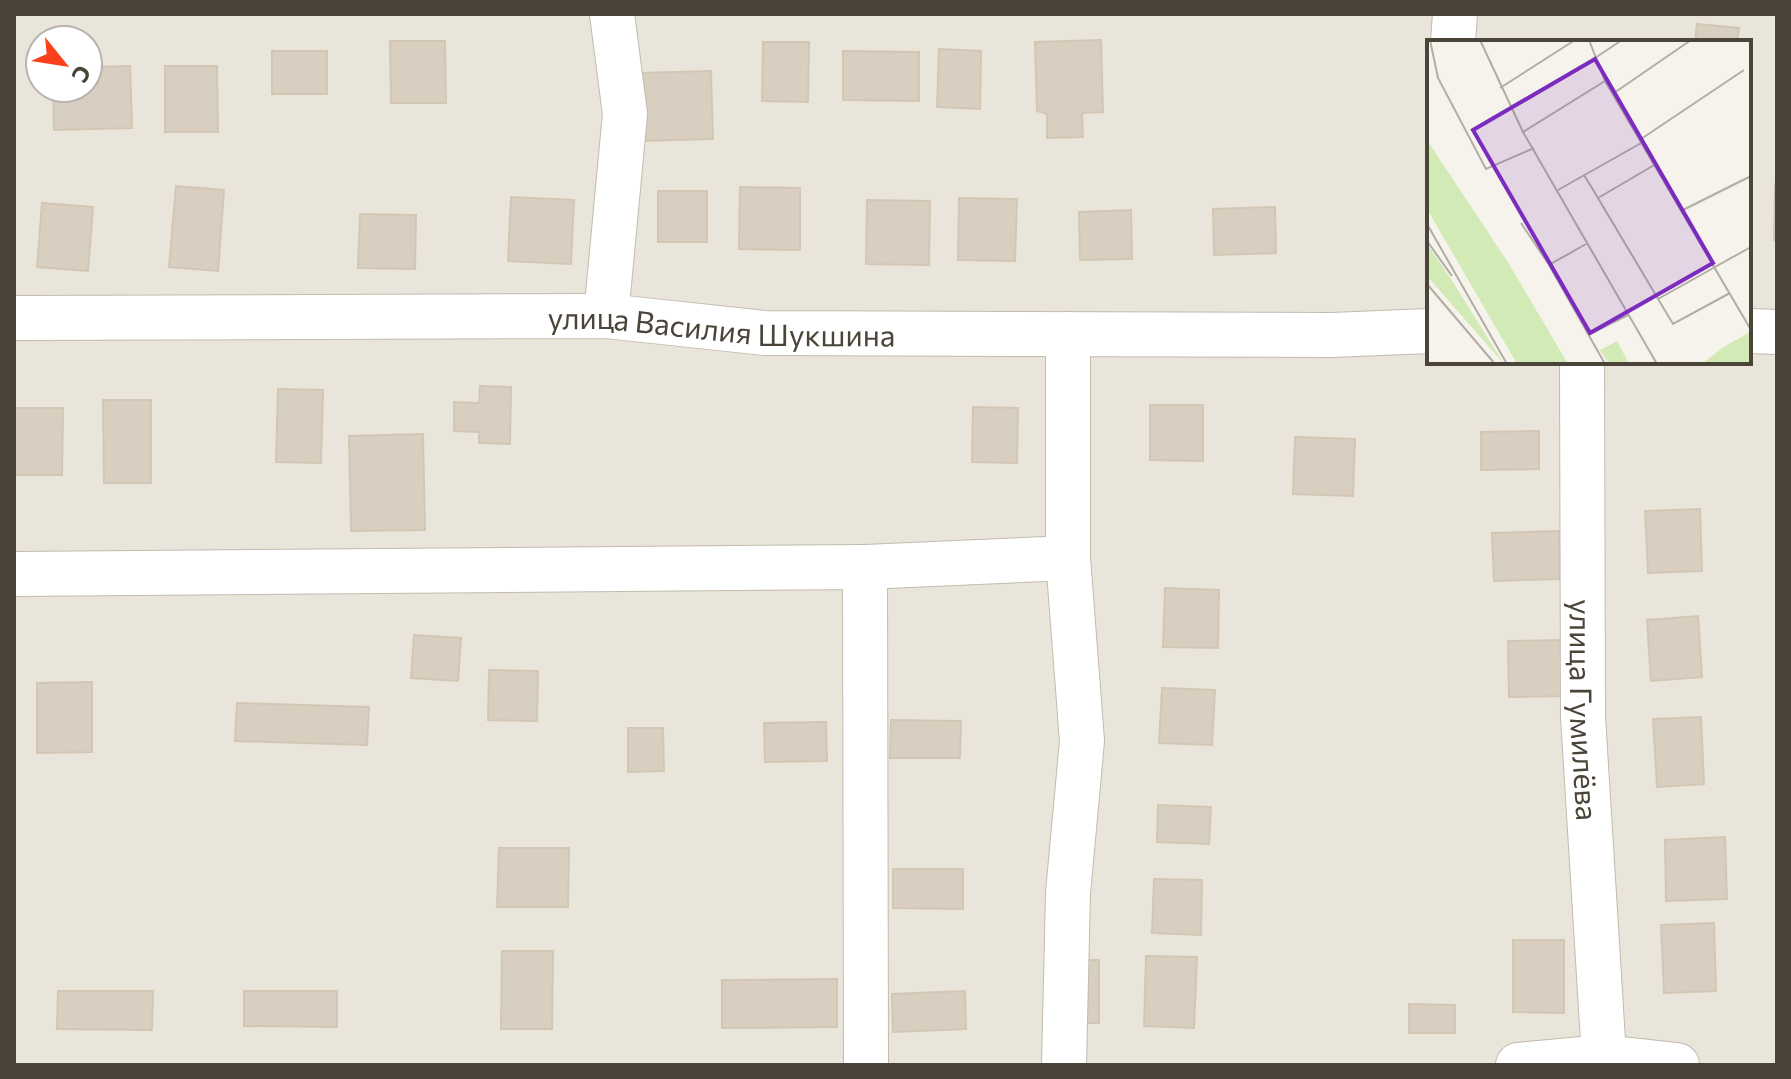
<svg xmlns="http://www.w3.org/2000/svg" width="1791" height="1079" font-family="Commissioner,sans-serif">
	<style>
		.residential { fill: #eae5da; fill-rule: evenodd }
		.building { fill: #d8cfc1; stroke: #d3c7b4; stroke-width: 2 }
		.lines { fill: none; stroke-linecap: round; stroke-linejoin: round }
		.minor-casing { stroke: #c2bbae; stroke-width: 46 }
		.minor { stroke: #fff; stroke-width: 44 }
		.labels { text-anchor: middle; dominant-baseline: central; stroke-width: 6; stroke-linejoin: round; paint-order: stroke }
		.street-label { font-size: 30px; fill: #4b4439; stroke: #fff }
		.inset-road { fill: none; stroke: #b2ada4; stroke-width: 2 }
		.view { fill: #7b2cbf; fill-opacity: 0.15; stroke: #7b2cbf; stroke-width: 4 }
		.inset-edge { fill: none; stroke: #4b4439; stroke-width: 4 }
	</style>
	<rect width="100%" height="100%" fill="#f6f3ec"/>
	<path class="residential" d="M14 14H1777V1065H14ZM40 40H88V88H40ZM1429 42H1749V362H1429Z"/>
	<g class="building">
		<path d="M1697 24 1739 28 1737 42H1695Z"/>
		<path d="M1101 40 1103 112 1082 113 1083 137 1047 138V114L1037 111 1035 42Z"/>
		<path d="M390 41H445L446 103H391Z"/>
		<path d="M763 42H809L808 102 762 101Z"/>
		<path d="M939 49 981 51 980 109 937 107Z"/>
		<rect x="272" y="51" width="55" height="43"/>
		<path d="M843 51 919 52V101L843 100Z"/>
		<path d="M130 66 132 128 54 130 53 88H88V67Z"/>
		<path d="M165 66H217L218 132H165Z"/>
		<path d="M711 71 713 139 641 141 639 73Z"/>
		<path d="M1775 184H1777V240H1774Z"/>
		<path d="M176 186 224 190 218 271 169 267Z"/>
		<path d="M740 187 800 188V250L739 249Z"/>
		<rect x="658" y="191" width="49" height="51"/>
		<path d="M511 197 574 200 571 264 508 261Z"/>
		<path d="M959 198 1017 199 1015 261 958 260Z"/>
		<path d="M867 200 930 201 929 265 866 264Z"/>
		<path d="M42 203 93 207 88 271 37 267Z"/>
		<path d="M1275 207 1276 253 1214 255 1213 209Z"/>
		<path d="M1131 210 1132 259 1080 260 1079 212Z"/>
		<path d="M360 214 416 215 415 269 358 268Z"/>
		<path d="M480 386 511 387 510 444 479 443V432L454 431V402L479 403Z"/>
		<path d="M278 389 323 390 321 463 276 462Z"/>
		<path d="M103 400H151V483H104Z"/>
		<path d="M1150 405H1203V461L1150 460Z"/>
		<path d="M973 407 1018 408 1017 463 972 462Z"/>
		<path d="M14 408H63L62 475H14Z"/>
		<path d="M1539 431V469L1481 470V432Z"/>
		<path d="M423 434 425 530 351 531 349 436Z"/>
		<path d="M1295 437 1355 439 1353 496 1293 494Z"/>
		<path d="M1700 509 1702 571 1648 573 1645 511Z"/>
		<path d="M1559 531 1560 579 1494 581 1492 533Z"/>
		<path d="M1165 588 1219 590 1218 648 1163 647Z"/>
		<path d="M1698 616 1702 677 1651 681 1647 620Z"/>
		<path d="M414 635 461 638 458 681 411 678Z"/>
		<path d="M1563 640 1565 696 1509 697 1508 641Z"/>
		<path d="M489 670 538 671 537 721 488 720Z"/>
		<path d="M92 682V752L37 753V683Z"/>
		<path d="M1162 688 1215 690 1212 745 1159 743Z"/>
		<path d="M237 703 369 707 367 745 235 741Z"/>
		<path d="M1701 717 1704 784 1657 787 1653 719Z"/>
		<path d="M891 720 961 721 960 758H890Z"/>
		<path d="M826 722 827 761 765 762 764 723Z"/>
		<path d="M628 728H663L664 771 628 772Z"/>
		<path d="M1158 805 1211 807 1209 844 1157 842Z"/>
		<path d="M1725 837 1727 899 1666 901 1665 840Z"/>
		<path d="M499 848H569L568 907H497Z"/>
		<path d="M893 869H963V909L893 908Z"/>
		<path d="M1154 879 1202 880 1201 935 1152 933Z"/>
		<path d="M1714 923 1716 991 1664 993 1661 925Z"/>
		<path d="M1513 940H1564V1013L1513 1012Z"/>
		<path d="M502 951H553L552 1029H501Z"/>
		<path d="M1146 956 1197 957 1194 1028 1144 1026Z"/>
		<path d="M1069 960H1099V1023H1068Z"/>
		<path d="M837 979V1027L722 1028V980Z"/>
		<path d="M58 991H153L152 1030 57 1029Z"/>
		<path d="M244 991H337V1027L244 1026Z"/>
		<path d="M965 991 966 1029 893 1032 892 994Z"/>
		<path d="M1409 1004 1455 1005V1033H1409Z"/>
	</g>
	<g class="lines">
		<g class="minor-casing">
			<g id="minor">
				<path d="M1453 42 1455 14"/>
				<path d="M606 316 625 114 612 14"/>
				<path id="s1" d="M14 318 606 316 765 333 1332 335 1429 331"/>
				<path d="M1749 331 1777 332"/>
				<path id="s2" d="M1582 362 1583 717 1604 1057"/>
				<path d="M865 567 1068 558"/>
				<path d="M14 574 865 567 866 1065"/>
				<path d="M1064 1065 1068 893 1082 741 1068 558V334"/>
				<path d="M1518 1065 1604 1057 1677 1065"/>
			</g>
		</g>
		<use href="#minor" class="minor"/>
	</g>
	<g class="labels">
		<g class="street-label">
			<text stroke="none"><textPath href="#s1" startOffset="708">улица Василия Шукшина</textPath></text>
			<text stroke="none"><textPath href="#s2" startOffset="348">улица Гумилёва</textPath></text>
		</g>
	</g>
	<g transform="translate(1427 40)">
		<rect width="324" height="324" fill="#f6f3ec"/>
		<path d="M0 100 82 224 141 324H90L0 169ZM0 204 24 239 77 324 0 236ZM323 292 324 324H275L295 308ZM190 301 202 324H182L173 310Z" fill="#d2eab5"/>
		<path class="inset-road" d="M3 0 11 38 59 129 107 108M53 0 96 92 230 324M162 0 178 41 324 290M168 18 195 0M73 48 148 0M187 53 264 0M96 92 178 41M214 99 317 30M229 124 171 158 246 284 303 253M157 135 171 158M131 150 216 102M256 170 324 136M94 183 122 225M0 184 80 324M0 201 25 236M159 204 122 225 178 324M288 227 324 207M0 244 68 324M231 259 288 227M163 294 201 275"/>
		<path class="view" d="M168 19 286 223 163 293 46 90Z"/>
		<rect width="324" height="324" class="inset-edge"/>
	</g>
	<rect width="1791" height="1079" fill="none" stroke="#4b4439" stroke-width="32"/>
	<g transform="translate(64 64) rotate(120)"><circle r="38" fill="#ffffff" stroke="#b7b4b0" stroke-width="2"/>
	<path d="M0-6L14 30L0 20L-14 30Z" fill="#fc3f1d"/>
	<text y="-12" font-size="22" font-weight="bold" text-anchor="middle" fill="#4b4439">С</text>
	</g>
</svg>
